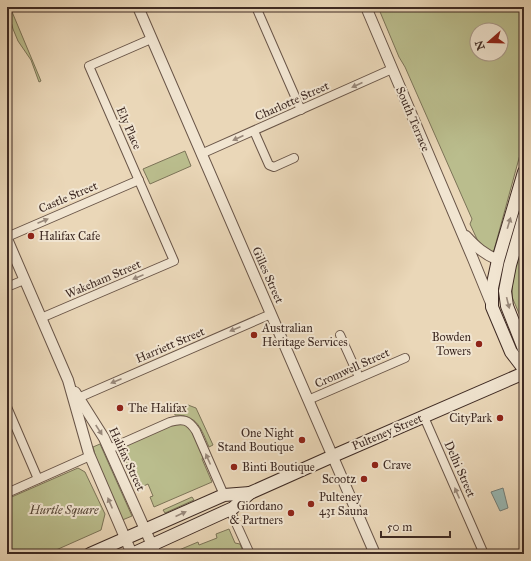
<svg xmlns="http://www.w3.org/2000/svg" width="531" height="561" font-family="'IM FELL Great Primer',serif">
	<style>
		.green { fill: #babd8d; stroke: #7c7458; fill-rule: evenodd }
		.water { fill: #98b8b4; stroke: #747f7a }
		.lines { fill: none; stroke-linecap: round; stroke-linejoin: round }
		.minor-casing { stroke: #695548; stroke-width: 10 }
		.tertiary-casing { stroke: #695548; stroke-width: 12 }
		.secondary-casing { stroke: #3e2a23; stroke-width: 14 }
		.minor { stroke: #f1e5d1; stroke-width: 8 }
		.tertiary { stroke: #f1e5d1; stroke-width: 10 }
		.secondary { stroke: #f1e5d1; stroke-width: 12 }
		.oneway { fill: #98887a }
		.poi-dot { fill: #8f2418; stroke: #f1e5d1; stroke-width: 1.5 }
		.labels { text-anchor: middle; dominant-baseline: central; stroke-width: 4; stroke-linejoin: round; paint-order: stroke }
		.street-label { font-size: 12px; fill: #3e2a23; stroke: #f1e5d1 }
		.poi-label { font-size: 12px; fill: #3e2a23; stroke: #f1e5d1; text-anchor: start }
		.park-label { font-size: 12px; font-style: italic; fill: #574738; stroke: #f1e5d1 }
	</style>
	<rect width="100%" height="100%" fill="#ead7b8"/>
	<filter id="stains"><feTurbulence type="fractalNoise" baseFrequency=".005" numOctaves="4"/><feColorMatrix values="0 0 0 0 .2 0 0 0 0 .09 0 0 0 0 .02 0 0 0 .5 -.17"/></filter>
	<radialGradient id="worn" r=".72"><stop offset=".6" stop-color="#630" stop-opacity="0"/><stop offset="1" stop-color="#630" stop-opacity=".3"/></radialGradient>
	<g class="green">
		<path d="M7 7H10L41 81 39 82 31 60 18 41 13 29Z"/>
		<path d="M378 7H524V140L494 250 492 254 482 250 470 224 472 219 405 67 399 57ZM477 30H501V54H477Z"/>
		<path d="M185 151 191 166 150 184 143 169Z"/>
		<path d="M524 230V325L512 297 513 264Z"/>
		<path d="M188 405 196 408 213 445 209 447C201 429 198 415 175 415L174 411Z"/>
		<path d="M178 424H183L190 428 204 456 202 459 212 482 154 507 150 497 153 496 148 484 137 489 120 448 124 445 171 425Z"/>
		<path d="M100 444 132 516 120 521 101 477 93 447Z"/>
		<path d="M78 468 85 472 105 514 101 530 47 554H7V499Z"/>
		<path d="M192 497 194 500 165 513 163 510Z"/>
		<path d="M229 529 235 543 240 544 244 554H175L180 552 179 550 198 542 199 545 217 538 216 534Z"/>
	</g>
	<path class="water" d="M503 488 508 508 500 511 491 492Z"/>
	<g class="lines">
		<g class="minor-casing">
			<g id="minor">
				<path d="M256 7 301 110"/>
				<path d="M254 131 269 165 274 167 294 158"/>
				<path d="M201 154 392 69"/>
				<path d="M7 237 139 180"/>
				<path d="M7 287 24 280"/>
				<path d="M41 318 174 261 89 66 151 39"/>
				<path d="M340 335 359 377"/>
				<path d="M78 398 271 314"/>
				<path d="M308 400 405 358"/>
				<path d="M7 407 38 479"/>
				<path d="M424 417 484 554"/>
				<path d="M109 449 170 422C183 418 189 420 196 431L224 495"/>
				<path d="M7 493 90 456"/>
				<path d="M230 510 250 554"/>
			</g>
		</g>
		<g class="tertiary-casing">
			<g id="tertiary">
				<path d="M138 7 375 554"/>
				<path d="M366 7 473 259 491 303"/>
				<path d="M466 236C476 247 484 254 498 260"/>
				<path d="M7 239 68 380 89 454 132 554"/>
				<path d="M75 392 104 438 156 554"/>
			</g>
		</g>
		<g class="secondary-casing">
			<g id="secondary">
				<path d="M524 172 498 260 492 288V307L511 352 524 369"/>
				<path d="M524 217 510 265 505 291 507 306 524 349"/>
				<path d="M90 554 224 495 250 493"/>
				<path d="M132 554 233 508 250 493 333 456 524 373"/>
			</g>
		</g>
		<use href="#minor" class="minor"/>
		<use href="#tertiary" class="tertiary"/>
		<use href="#secondary" class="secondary"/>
	</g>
	<defs><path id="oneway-solid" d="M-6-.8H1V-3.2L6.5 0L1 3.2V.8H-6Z"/></defs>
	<g class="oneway">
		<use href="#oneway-solid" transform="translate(357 85) rotate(156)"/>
		<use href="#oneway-solid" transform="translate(238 138) rotate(156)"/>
		<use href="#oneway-solid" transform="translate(43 221) rotate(-23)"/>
		<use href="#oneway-solid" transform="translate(509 223) rotate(-73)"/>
		<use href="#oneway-solid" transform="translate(138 277) rotate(157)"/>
		<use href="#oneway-solid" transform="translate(508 303) rotate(76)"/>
		<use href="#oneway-solid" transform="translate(235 329) rotate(157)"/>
		<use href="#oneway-solid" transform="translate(116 381) rotate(157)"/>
		<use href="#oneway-solid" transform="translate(99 430) rotate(57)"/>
		<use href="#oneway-solid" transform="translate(208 459) rotate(-114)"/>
		<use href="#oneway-solid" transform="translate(457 493) rotate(-114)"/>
		<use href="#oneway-solid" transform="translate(110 503) rotate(-113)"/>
		<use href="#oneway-solid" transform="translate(181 514) rotate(-24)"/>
	</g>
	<g class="poi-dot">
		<circle cx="31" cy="236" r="4"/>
		<circle cx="254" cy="335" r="4"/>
		<circle cx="479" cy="344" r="4"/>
		<circle cx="120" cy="408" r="4"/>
		<circle cx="500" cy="418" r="4"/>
		<circle cx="302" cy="440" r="4"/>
		<circle cx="375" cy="465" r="4"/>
		<circle cx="234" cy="467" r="4"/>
		<circle cx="364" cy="479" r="4"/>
		<circle cx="311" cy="504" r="4"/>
		<circle cx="291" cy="513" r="4"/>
	</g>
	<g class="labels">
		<g class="street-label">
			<text transform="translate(292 101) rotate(-24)">Charlotte Street</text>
			<text transform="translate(413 119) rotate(67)">South Terrace</text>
			<text transform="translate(129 128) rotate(66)">Ely Place</text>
			<text transform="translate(68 197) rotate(-23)">Castle Street</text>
			<text transform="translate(268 275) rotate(66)">Gilles Street</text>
			<text transform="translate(103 279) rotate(-23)">Wakeham Street</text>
			<text transform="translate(170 345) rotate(-23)">Harriett Street</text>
			<text transform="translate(352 368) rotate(-24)">Cromwell Street</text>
			<text transform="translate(387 432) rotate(-23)">Pulteney Street</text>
			<text transform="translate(127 459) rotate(65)">Halifax Street</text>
			<text transform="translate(460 469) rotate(66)">Delhi Street</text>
		</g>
		<g class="poi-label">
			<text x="39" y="236">Halifax Cafe</text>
			<text x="262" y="328">Australian<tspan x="262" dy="14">Heritage Services</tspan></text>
			<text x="471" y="337" text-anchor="end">Bowden<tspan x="471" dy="14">Towers</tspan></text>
			<text x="128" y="408">The Halifax</text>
			<text x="492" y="418" text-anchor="end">CityPark</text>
			<text x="294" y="433" text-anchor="end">One Night<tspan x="294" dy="14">Stand Boutique</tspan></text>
			<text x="383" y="465">Crave</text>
			<text x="242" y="467">Binti Boutique</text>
			<text x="356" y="479" text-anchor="end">Scootz</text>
			<text x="319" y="497">Pulteney<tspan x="319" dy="14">431 Sauna</tspan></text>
			<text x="283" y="506" text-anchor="end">Giordano<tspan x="283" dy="14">&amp; Partners</tspan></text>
		</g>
		<g class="park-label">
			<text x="64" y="510">Hurtle Square</text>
		</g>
	</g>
	<rect width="531" height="561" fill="none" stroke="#ead7b8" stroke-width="24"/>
	<rect x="8" y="8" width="515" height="545" fill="none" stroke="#3e2a23" stroke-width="2"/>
	<rect x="12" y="12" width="507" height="537" fill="none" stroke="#3e2a23"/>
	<g transform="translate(489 42) rotate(250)"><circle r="19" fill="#f1e5d1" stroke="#a99a8b"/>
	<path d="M0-3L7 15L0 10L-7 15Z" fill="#8f2418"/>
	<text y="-6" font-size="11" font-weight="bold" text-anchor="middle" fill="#3e2a23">N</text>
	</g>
	<path d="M381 531v6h69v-6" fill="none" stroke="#3e2a23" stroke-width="2"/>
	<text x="387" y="531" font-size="12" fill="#3e2a23" stroke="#f1e5d1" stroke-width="3" paint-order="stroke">50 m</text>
	<rect width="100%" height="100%" filter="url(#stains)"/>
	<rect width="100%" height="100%" fill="url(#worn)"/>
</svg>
